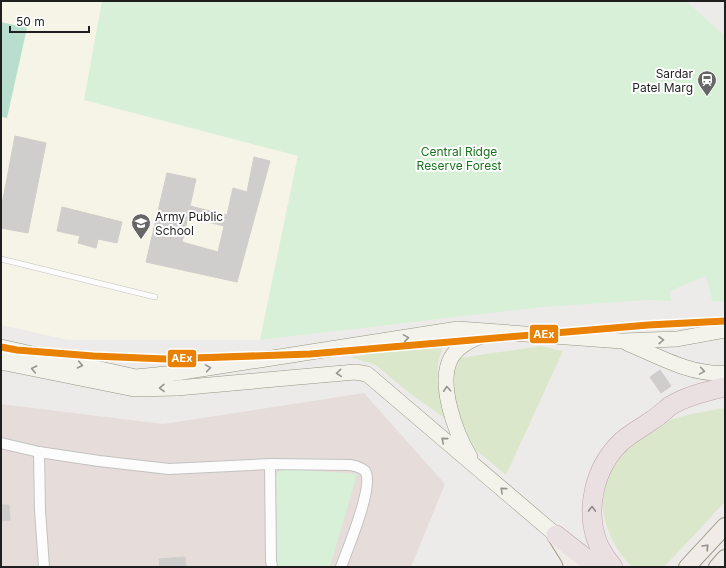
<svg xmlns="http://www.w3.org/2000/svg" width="726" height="568" font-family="Inter,sans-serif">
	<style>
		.education { fill: #f5f4e6 }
		.military { fill: #e6ddda }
		.grass { fill: #dbe7cb }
		.park { fill: #d9f0d8 }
		.pitch { fill: #b8dfce }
		.building { fill: #d0cecc; stroke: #d0cdca; fill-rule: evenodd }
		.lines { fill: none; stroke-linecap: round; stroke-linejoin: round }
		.lane-casing { stroke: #c3c2c1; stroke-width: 6 }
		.street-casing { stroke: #c3c2c1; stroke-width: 12 }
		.secondary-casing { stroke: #949582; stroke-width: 16 }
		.primary-casing { stroke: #a19888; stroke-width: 18 }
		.highway-casing { stroke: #bfa2ab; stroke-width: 20 }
		.lane { stroke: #fcfcfc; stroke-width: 5 }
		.street { stroke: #fcfcfc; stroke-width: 10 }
		.secondary { stroke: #f3f3ec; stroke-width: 15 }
		.primary { stroke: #f0ebe6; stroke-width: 16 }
		.highway { stroke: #eae0e2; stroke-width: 19 }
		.metro-1-casing { stroke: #fff; stroke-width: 10 }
		.metro-1 { stroke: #e98103; stroke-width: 7 }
		.oneway { stroke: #949490 }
		.oneway2 { stroke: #8f898a }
		.oneway3 { stroke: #928f8c }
		.labels { text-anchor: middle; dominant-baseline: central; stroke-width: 4; stroke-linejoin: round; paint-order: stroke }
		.poi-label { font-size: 12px; fill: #1f1f1f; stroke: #fff; text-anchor: end }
		.park-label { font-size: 12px; fill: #17741c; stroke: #fff }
		.line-badge { stroke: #fff; stroke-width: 1.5 }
		.badge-label { font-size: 11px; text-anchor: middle; font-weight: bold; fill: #fff }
	</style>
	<rect width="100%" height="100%" fill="#edebe9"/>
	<path class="education" d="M1 1H156L323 33 260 340H69L1 325Z"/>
	<path class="military" d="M364 393 445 484 411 567H1V404L163 424Z"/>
	<g class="grass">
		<path d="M445 342C443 349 439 356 438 363 436 382 440 401 446 419L408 392 376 365 350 357Z"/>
		<path d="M541 346 563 351 506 475 475 449 462 425 455 398 454 371 460 358Z"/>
		<path d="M725 408V502L664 567H632C613 549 597 514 604 487 606 482 609 476 611 471 615 462 619 451 627 445 634 438 649 429 658 425 679 415 702 412 725 408Z"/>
	</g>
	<g class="park">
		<path d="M102 1H686L725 36V302L712 301 706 276 670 291 671 301 650 300 543 307 260 340 298 156 84 100Z"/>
		<path d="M289 469 357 474 330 567H275V482L277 472Z"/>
	</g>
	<path class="pitch" d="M1 22 27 28 7 118 1 117Z"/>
	<g class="building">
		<path d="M15 136 46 143 28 233 1 228V210Z"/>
		<path d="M254 157 270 161 237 282 146 262 167 173 196 179 190 206 227 215 233 188 247 192ZM188 217 224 226 218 252 182 242Z"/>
		<path d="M62 207 122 222 117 243 98 239 96 248 78 243 80 236 57 231Z"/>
		<path d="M660 370 671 386 661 393 650 377Z"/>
		<path d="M1 505H9L10 520 1 521Z"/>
		<path d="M185 557 186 567H160L159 559Z"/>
	</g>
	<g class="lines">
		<g class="lane-casing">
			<path id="lane" d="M1 259 155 297"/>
		</g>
		<g class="street-casing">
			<g id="street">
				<path d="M1 443 39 452 99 461 169 469 270 464 350 465C355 466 361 467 365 471 375 485 347 550 341 567"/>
				<path d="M39 452 40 510 44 567"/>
				<path d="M270 464 271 561 272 567"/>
			</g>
		</g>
		<g class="secondary-casing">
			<g id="secondary">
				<path d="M627 343C658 356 690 375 725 373"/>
				<path d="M1 347 136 377 176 373 458 329 622 341 677 339 725 330"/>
				<path d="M1 362 134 389 177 388 355 372 367 374 556 535"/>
				<path d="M470 457C456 434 437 384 451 358 459 344 474 338 488 334"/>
			</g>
		</g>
		<g class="primary-casing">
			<g id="primary">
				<path d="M557 538 570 559 572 567"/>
				<path d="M687 567 725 526"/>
				<path d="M717 567 725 558"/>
			</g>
		</g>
		<g class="highway-casing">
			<g id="highway">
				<path d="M556 535 597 567"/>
				<path d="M613 567C608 561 603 554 599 546 584 511 594 468 621 442 630 434 641 428 651 421 658 417 664 411 670 406 686 396 707 391 725 387"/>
			</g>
		</g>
		<use href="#lane" class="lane"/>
		<use href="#street" class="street"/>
		<use href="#secondary" class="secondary"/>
		<use href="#primary" class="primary"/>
		<use href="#highway" class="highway"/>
		<g class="metro-1-casing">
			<path id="metro-1" d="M1 347 17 350 93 356 166 359 310 354 648 325 725 321"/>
		</g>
		<use href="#metro-1" class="metro-1"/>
	</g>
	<defs><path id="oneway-chevron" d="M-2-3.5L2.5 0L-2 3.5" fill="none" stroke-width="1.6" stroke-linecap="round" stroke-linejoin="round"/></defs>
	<g class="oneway">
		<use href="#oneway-chevron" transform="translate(406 338) rotate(-9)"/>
		<use href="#oneway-chevron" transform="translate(661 340) rotate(-1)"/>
		<use href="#oneway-chevron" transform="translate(80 365) rotate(12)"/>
		<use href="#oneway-chevron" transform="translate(208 368) rotate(-9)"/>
		<use href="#oneway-chevron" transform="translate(34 369) rotate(-168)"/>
		<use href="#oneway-chevron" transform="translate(702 371) rotate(9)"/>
		<use href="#oneway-chevron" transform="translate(339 373) rotate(175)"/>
		<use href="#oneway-chevron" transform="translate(162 388) rotate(178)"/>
		<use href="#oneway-chevron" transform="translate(447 389) rotate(-94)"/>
		<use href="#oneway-chevron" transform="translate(444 440) rotate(-140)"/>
		<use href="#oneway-chevron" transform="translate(503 490) rotate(-139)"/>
	</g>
	<use class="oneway2" href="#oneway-chevron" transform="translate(592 509) rotate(-89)"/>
	<use class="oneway3" href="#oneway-chevron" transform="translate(706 547) rotate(-47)"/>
	<defs>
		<g id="station-pin" transform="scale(1)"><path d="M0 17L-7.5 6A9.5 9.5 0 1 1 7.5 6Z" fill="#676666" stroke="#fff"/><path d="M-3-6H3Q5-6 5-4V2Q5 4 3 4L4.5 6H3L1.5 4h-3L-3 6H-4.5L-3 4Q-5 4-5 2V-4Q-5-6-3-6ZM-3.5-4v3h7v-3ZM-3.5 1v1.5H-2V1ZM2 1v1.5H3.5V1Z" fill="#fff"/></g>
		<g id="school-pin" transform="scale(1)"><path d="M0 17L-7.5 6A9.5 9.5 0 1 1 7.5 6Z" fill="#676666" stroke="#fff"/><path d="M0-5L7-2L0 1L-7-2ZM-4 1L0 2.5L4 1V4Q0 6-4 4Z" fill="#fff"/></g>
	</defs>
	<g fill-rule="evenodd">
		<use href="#station-pin" x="707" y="80"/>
		<use href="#school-pin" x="141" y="223"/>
	</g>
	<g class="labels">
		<g class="poi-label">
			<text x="693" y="73">Sardar<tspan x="693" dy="14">Patel Marg</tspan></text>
			<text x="155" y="216" text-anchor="start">Army Public<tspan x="155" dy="14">School</tspan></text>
		</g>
		<g class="park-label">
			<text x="459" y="151">Central Ridge<tspan x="459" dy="14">Reserve Forest</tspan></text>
		</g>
	</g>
	<g class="line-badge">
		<rect x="529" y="324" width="30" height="20" rx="4" fill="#e98103"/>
		<rect x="167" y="349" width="30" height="19" rx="4" fill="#e98103"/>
	</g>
	<g class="badge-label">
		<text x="544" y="338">AEx</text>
		<text x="182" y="362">AEx</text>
	</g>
	<rect width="726" height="568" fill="none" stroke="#1f1f1f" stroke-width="4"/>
	<path d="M10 26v6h79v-6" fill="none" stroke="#1f1f1f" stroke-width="2"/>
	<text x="16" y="26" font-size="12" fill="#1f1f1f" stroke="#ffffff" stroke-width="3" paint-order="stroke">50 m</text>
</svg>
